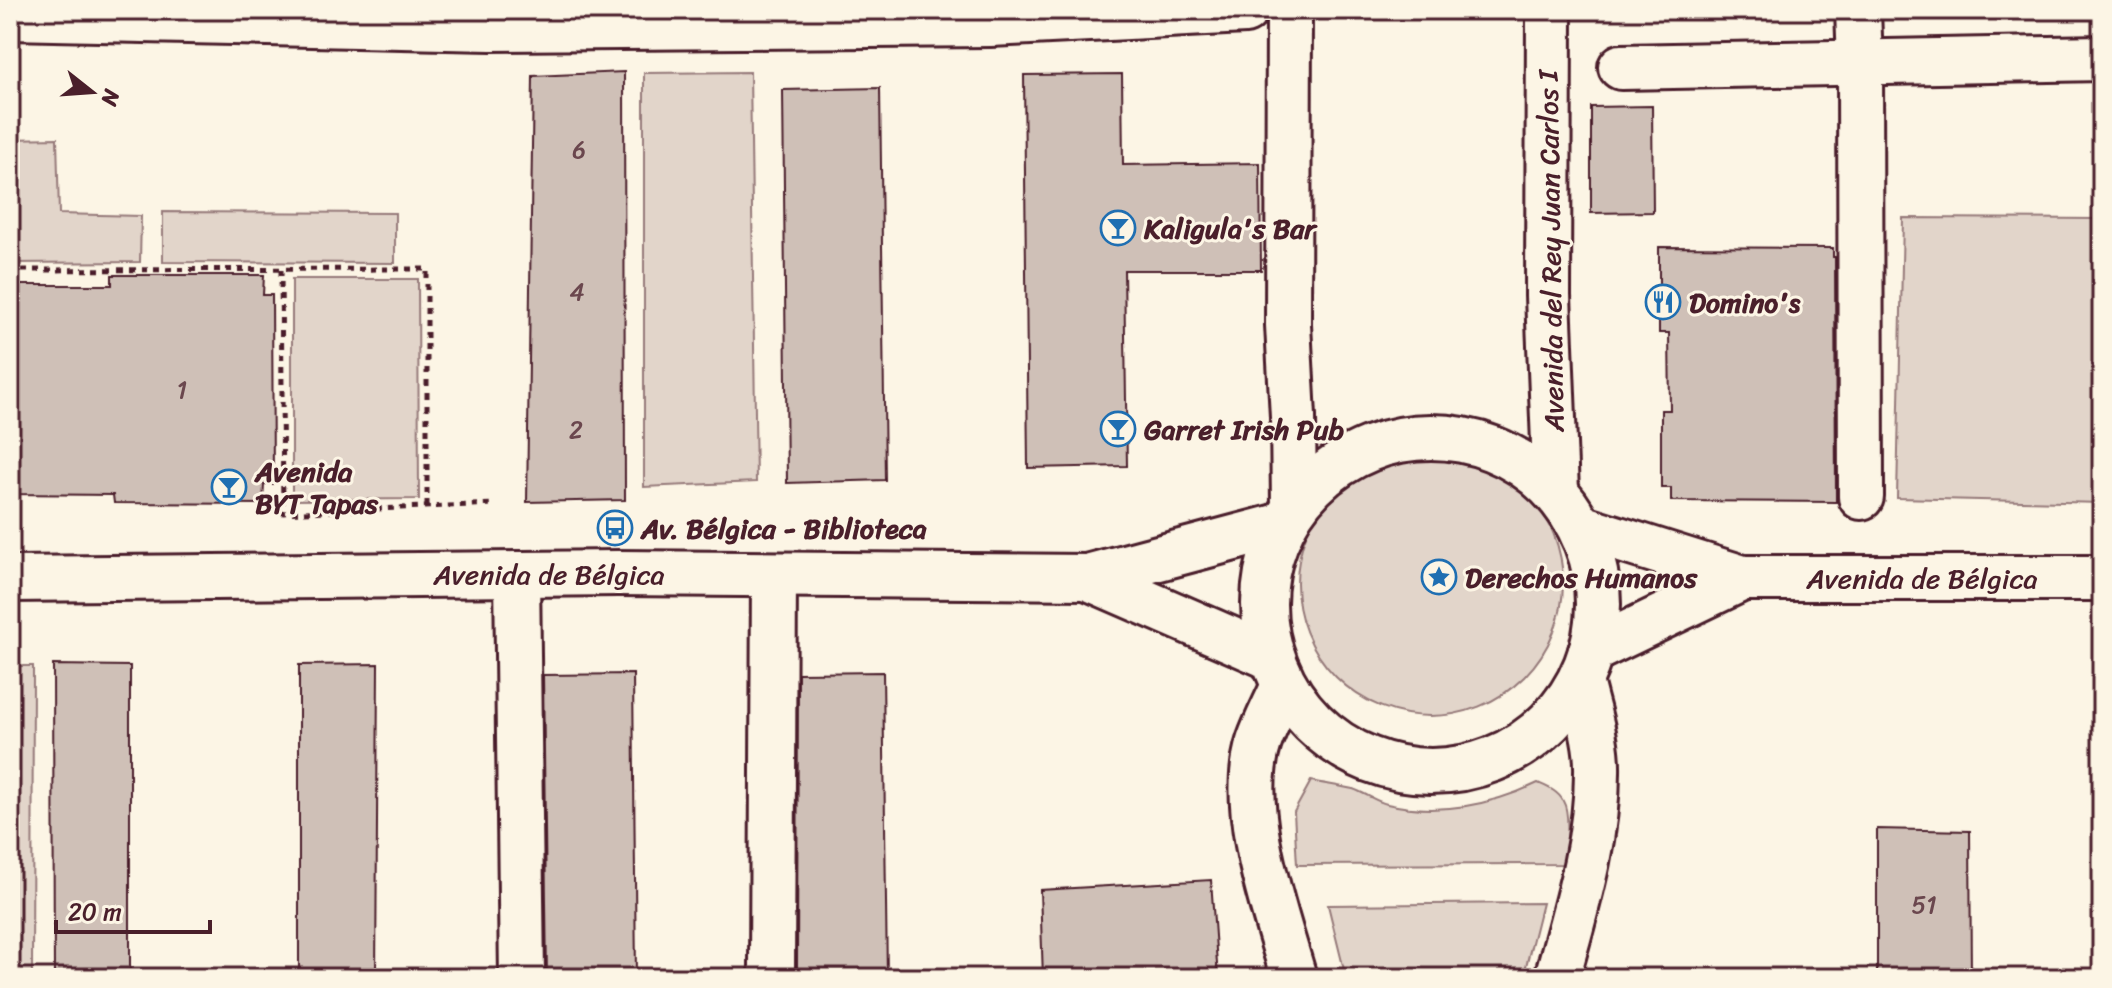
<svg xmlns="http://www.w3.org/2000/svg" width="2112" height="988" font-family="Sriracha,sans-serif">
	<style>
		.green { fill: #e2d5ca; stroke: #967a7a; stroke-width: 2 }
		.building { fill: #cfc0b7; stroke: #4a1f2b; stroke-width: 2 }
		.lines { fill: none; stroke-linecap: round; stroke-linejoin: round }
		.minor-casing { stroke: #4a1f2b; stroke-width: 50 }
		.major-casing { stroke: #4a1f2b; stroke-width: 50 }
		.path { stroke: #4a1f2b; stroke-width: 5; stroke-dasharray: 6 6; stroke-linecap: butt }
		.minor { stroke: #fcf5e5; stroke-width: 44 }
		.major { stroke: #fcf5e5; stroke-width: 44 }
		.labels { text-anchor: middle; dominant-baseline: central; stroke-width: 6; stroke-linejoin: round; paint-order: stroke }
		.number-label { font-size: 24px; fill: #6b474e }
		.poi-label { font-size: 28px; font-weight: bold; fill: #4a1f2b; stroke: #fcf5e5; text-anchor: start }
		.street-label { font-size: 28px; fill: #4a1f2b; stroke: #fcf5e5 }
	</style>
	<rect width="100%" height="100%" fill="#fcf5e5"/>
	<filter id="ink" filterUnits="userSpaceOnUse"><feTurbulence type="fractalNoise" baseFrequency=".0125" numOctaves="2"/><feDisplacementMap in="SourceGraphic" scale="16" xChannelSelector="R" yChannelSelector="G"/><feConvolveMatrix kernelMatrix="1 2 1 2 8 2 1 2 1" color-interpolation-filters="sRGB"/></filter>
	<g filter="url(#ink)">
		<g class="green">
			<path d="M750 72 756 482 644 487V73Z"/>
			<path d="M57 138 59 214 141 216 140 262 10 263V139Z"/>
			<path d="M163 212 395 213V263L163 262Z"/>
			<path d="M1903 218 2102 219V503L1897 498Z"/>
			<path d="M292 279H418L419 499 292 500Z"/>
			<circle cx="1430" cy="583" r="133"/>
			<path d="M10 666H33L32 978H10Z"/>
			<path d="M1311 781C1325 784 1340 786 1353 789 1365 793 1375 801 1387 804 1438 816 1492 805 1538 783 1547 787 1558 791 1563 801 1571 814 1566 849 1565 864L1297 865 1294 812Z"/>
			<path d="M1542 903 1523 978H1346L1328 905Z"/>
		</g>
		<g class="building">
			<path d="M624 72 625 500 527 502 533 76Z"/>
			<path d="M1122 74 1123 165 1260 163 1261 270H1124L1127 466 1028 468 1024 75Z"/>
			<path d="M880 88 885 480 787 483 783 90Z"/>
			<path d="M1652 106 1653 212 1591 213V107Z"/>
			<path d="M1659 247 1833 248V257H1835L1836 502 1671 501V488H1661V410H1670L1669 333H1659Z"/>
			<path d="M112 275H264L263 295H272L273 484H264L263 504 114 503 113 495 10 494V285H112Z"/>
			<path d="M378 664 376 978H299V665Z"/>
			<path d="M53 665 130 666V978H54Z"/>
			<path d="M883 672 887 978H795L797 970 798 673Z"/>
			<path d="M633 674 636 978H547L543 675Z"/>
			<path d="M1877 829 1970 831 1971 978H1877Z"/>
			<path d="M1211 880 1218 978H1043L1040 890Z"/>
		</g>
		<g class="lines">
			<g class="minor-casing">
				<g id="minor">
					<path d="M1858 10 1860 63 1861 497"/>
					<path d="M10 17 491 28 990 24 1245 11"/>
					<path d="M1621 67 2102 58"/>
					<path d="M1580 527 1743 578H2102"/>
					<path d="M517 574 522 978"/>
					<path d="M1087 577 1271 657"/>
					<path d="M10 579 618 573 1087 577 1283 525"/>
					<path d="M1591 651 1743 578"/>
					<path d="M772 970 774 575"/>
				</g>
			</g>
			<g class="major-casing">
				<g id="major">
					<path d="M1289 10 1288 325 1293 417 1294 506"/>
					<path d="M1549 10 1548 296 1556 492"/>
					<circle cx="1431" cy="604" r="167"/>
					<path d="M1284 685C1276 704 1266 722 1259 742 1237 808 1275 912 1294 978"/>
					<path d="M1557 978C1575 911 1597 842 1597 772 1598 741 1587 711 1580 681"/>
				</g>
			</g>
			<g class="path">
				<path d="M10 270 427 269V507"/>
				<path d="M281 270 283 513 495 504"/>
			</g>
			<use href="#minor" class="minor"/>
			<use href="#major" class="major"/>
		</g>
	</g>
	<defs>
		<g id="bar-ring" transform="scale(1.8)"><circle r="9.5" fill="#fcf5e5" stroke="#1f6fb2" stroke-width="1.5"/><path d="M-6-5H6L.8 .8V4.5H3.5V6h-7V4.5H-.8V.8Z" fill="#1f6fb2"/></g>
		<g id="restaurant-ring" transform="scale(1.8)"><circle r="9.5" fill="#fcf5e5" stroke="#1f6fb2" stroke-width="1.5"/><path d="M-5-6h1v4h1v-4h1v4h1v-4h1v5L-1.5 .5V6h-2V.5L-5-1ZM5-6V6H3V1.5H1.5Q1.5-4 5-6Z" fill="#1f6fb2"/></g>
		<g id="bus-ring" transform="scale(1.8)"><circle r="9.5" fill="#fcf5e5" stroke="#1f6fb2" stroke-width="1.5"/><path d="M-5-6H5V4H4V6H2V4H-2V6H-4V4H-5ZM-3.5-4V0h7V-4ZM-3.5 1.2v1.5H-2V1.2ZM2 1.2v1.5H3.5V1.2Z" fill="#1f6fb2"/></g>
		<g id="sight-ring" transform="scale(1.8)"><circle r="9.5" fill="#fcf5e5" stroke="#1f6fb2" stroke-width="1.5"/><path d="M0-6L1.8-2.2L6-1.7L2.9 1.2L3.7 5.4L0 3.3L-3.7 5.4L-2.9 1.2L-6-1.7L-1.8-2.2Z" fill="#1f6fb2"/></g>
	</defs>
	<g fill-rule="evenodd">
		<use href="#bar-ring" x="1118" y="228"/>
		<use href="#restaurant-ring" x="1663" y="302"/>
		<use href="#bar-ring" x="1118" y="429"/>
		<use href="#bar-ring" x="229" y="487"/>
		<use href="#bus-ring" x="615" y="528"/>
		<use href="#sight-ring" x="1439" y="577"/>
	</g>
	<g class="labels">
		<g class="number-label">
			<text x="579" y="150">6</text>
			<text x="577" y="292">4</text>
			<text x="182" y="390">1</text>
			<text x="576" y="430">2</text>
			<text x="1924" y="905">51</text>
		</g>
		<g class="poi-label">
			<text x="1144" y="228">Kaligula's Bar</text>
			<text x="1689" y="302">Domino's</text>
			<text x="1144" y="429">Garret Irish Pub</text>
			<text x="255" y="471">Avenida<tspan x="255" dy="32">BYT Tapas</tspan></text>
			<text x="641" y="528">Av. Bélgica - Biblioteca</text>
			<text x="1465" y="577">Derechos Humanos</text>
		</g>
		<g class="street-label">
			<text transform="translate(1551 251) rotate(-91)">Avenida del Rey Juan Carlos I</text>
			<text x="549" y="574">Avenida de Bélgica</text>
			<text x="1922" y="578">Avenida de Bélgica</text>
		</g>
	</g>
	<rect width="2112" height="988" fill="none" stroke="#fcf5e5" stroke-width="40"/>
	<rect x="20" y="20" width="2072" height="948" fill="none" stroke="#4a1f2b" stroke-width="3" filter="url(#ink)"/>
	<g transform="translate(92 92) rotate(107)" stroke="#fcf5e5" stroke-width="6" paint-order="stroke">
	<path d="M0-6L14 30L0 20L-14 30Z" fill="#4a1f2b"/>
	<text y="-12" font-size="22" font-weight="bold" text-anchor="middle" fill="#4a1f2b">N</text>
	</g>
	<path d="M56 920v12h154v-12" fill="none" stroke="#4a1f2b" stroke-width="4"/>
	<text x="68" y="920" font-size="24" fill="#4a1f2b" stroke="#fcf5e5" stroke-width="6" paint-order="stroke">20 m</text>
</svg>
